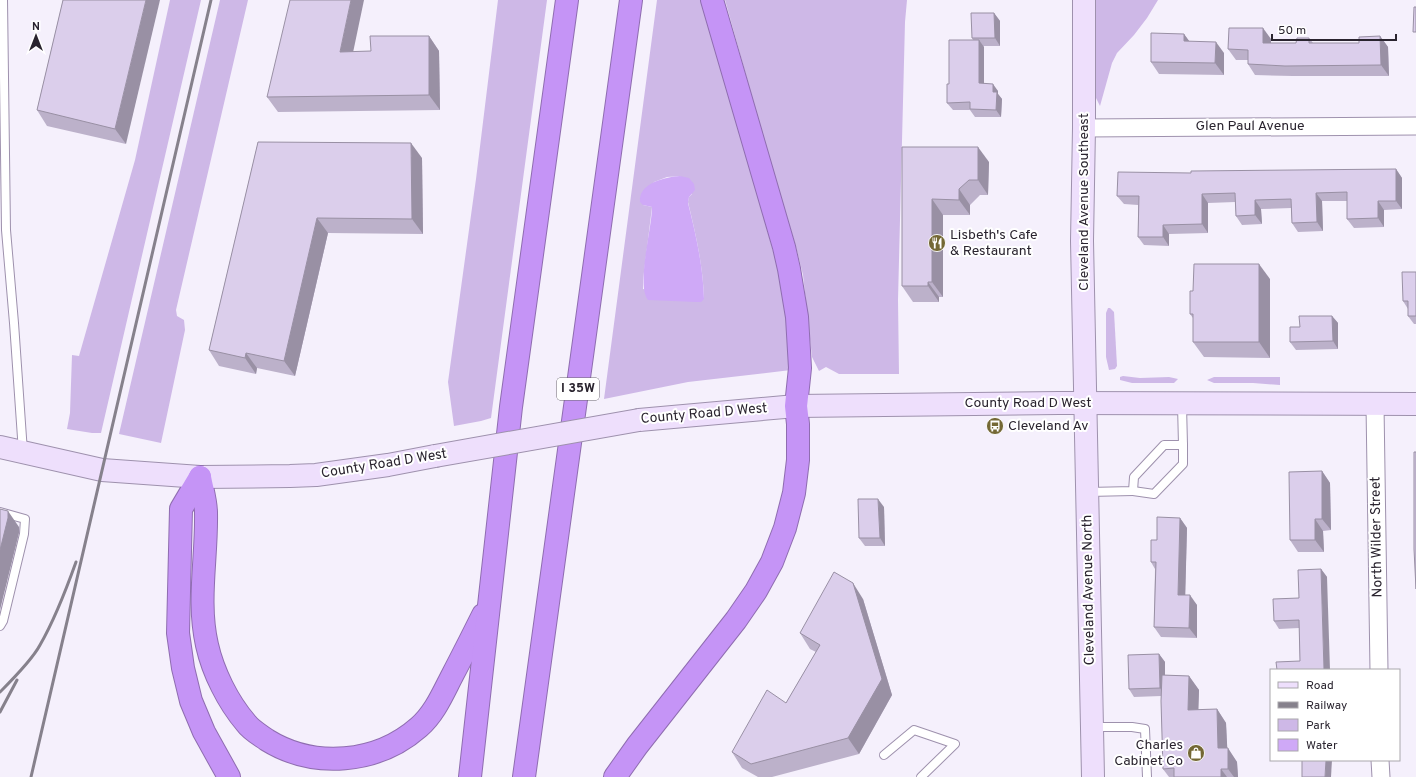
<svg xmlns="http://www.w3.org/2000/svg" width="1416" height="777" font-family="Overpass,sans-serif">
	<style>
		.green { fill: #ceb8e7; fill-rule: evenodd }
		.water { fill: #cfa9f7 }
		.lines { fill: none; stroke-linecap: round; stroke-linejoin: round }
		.lane-casing { stroke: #9e91ad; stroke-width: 10 }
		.street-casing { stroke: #9e91ad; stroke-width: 19 }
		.secondary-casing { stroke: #9e91ad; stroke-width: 24 }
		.highway-casing { stroke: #8f6db0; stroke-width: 24 }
		.lane { stroke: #fff; stroke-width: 8 }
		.street { stroke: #fff; stroke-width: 17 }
		.secondary { stroke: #eedffc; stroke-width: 22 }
		.highway { stroke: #c594f6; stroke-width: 22 }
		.rail { stroke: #86818c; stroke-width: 3 }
		.secondary-bridge-casing { stroke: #9e91ad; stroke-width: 24; stroke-linecap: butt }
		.secondary-bridge { stroke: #eedffc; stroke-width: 22 }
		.wall { fill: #bcb1ca }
		.shaded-wall { fill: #9990a4 }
		.building { fill: #dbceeb; stroke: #9990a4 }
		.labels { text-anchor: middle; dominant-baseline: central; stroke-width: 4; stroke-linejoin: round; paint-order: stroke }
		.shield { fill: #fff; stroke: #6a666d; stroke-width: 1 }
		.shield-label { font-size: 13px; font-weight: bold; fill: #2a242f }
		.street-label { font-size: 14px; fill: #2a242f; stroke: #fff }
		.poi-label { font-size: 14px; fill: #2a242f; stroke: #fff; text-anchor: start }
	</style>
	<rect width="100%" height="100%" fill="#f5f0fc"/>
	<g class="green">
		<path d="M170 0H201L101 433H92L67 429 70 413 72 355 79 356 135 160Z"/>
		<path d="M220 0H248L176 310 177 316 184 320 185 330 161 443 119 434Z"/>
		<path d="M498 0H547L491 418 481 421 454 426 448 382 476 179Z"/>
		<path d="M657 0H705L718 59 782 282 788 324 791 370 688 382 604 399ZM680 176 692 194 689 197 688 202C696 235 703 266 704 299L643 289V280L652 207 643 205 654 182 667 177Z"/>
		<path d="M725 0H907L905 22 898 300 899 374H839L826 367 819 371 812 357 803 275 796 247 761 129Z"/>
		<path d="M1096 0H1158L1147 18 1134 35 1117 53 1112 63 1100 106 1096 98Z"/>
		<path d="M1108 308H1110L1114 312 1117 366 1115 369 1109 370 1106 357V313Z"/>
		<path d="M1123 376 1140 378 1169 377 1178 379 1174 383H1132L1120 380V377Z"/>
		<path d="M1214 377H1280V385L1253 383H1214L1207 380Z"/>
	</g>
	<path class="water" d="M680 176 689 178 694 184 695 190 689 197 688 203C696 235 703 266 704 299L701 302H697L648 300C636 284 652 229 652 207L643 205 640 202C638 183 666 177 680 176Z"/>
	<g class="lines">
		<g class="lane-casing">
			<g id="lane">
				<path d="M3 0 6 230 14 323 23 452"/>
				<path d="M1133 491 1154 494 1183 464V445"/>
				<path d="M1088 492 1133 491 1134 477 1164 445H1183L1182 405"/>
				<path d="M0 512 25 519 24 534 3 621 0 626"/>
				<path d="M1093 727H1132L1145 729 1147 777"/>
				<path d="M884 755 914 730 955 744 921 777"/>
			</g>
		</g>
		<g class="street-casing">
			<g id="street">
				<path d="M1084 128 1416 126"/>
				<path d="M1375 405 1379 670"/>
				<path d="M1380 760 1381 777"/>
			</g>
		</g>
		<g class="secondary-casing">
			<g id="secondary">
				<path d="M1084 0V128L1082 241 1093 777"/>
				<path d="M639 420 796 406 1059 403 1416 404"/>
				<path d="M0 447 102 470 200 477 290 476 316 475 388 465 435 456"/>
			</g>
		</g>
		<g class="highway-casing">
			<g id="highway">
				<path d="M200 477C202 489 206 501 206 513 207 558 197 601 207 645 213 672 228 702 246 723 251 730 260 735 267 740 314 769 377 764 419 727 435 713 443 693 453 674 463 655 473 635 483 615"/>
				<path d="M200 477 181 509 178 633 183 668 191 701 204 732 229 777"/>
				<path d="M470 777 511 407 567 0"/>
				<path d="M524 777 631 0"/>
				<path d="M615 777 637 746 736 620 756 591 772 562 785 528 794 493 798 460V424L796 406 800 368 797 317 789 269 784 247 712 0"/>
			</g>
		</g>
		<use href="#lane" class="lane"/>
		<use href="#street" class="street"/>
		<use href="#secondary" class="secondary"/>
		<use href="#highway" class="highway"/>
		<g class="rail">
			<path d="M0 692C12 680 32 660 40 645 55 619 66 590 76 562"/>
			<path d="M0 712 17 680"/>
			<path d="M31 777 211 0"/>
		</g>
		<g class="secondary-bridge-casing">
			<path id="secondary-bridge" d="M435 456 639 420"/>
		</g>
		<use href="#secondary-bridge" class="secondary-bridge"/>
	</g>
	<g class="wall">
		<path d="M63 0 126 144 47 126 37 110Z"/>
		<path d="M994 13 1000 21V46H983L984 47V83L998 91V94L1002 99 1001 117H975L970 110H953L947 103 949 84 973 40 972 38Z"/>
		<path d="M1184 34 1189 41 1224 53V75L1159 74 1151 62Z"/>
		<path d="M429 36 439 51 440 110 278 112 267 97 354 52 371 51Z"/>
		<path d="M1380 36 1388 47 1389 76H1293L1255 75 1248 64V60H1236L1228 49 1271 39V43H1296L1309 38 1313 43H1359Z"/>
		<path d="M258 142 422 158 423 234 328 233 295 376 257 368 256 374 219 366 209 350Z"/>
		<path d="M902 147 989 162 988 195H980L970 205V215H943V297H939V302H913L902 286Z"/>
		<path d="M1396 169 1402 178V209L1384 210V227L1354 228 1347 219V201H1322L1323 231 1298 232 1292 223 1291 208 1261 209 1262 224 1242 225 1236 216 1235 202 1208 203V233L1169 234V246L1144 245 1138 237V205L1124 204 1117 196 1191 173Z"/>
		<path d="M1416 272V324H1414L1408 316V309L1403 301Z"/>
		<path d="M1270 279V358L1204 357 1193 342V318L1190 314 1193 291Z"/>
		<path d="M1332 316 1338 323V349L1296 350 1290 342Z"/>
		<path d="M1322 471 1330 483 1331 530 1323 531 1324 552H1298L1290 540Z"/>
		<path d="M884 507 885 546H865L859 538Z"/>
		<path d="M1180 518 1187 528 1185 595 1197 605V638L1161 637 1154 627 1155 569 1151 562 1157 540Z"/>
		<path d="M1321 569 1327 577 1300 661 1299 628 1279 629 1274 621 1299 598Z"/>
		<path d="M863 599 892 695 859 754 772 777H758L742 768 732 752 786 703 816 652 810 649 800 633Z"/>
		<path d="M1159 654 1165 662V675L1189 676 1199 690 1198 710 1217 709 1226 723 1227 748 1237 762 1238 777H1169L1163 769 1161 696 1134 697 1129 689Z"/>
	</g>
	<g class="shaded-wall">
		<path d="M146 0H160L126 144 115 129Z"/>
		<path d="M351 0H364L350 67 340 52Z"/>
		<path d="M994 13 1000 21V46L995 38Z"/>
		<path d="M1263 28 1271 39V54L1263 43Z"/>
		<path d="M1184 34 1192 45 1184 41Z"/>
		<path d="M429 36 439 51 440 110 429 95Z"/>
		<path d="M1380 36 1388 47 1389 76 1381 65Z"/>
		<path d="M979 40 984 47V91L979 83Z"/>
		<path d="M1216 42 1224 53V75L1215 63Z"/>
		<path d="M993 84 998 91V94L1002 99 1001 117 996 110 993 92Z"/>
		<path d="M411 143 422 158 423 234 412 219Z"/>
		<path d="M978 147 989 162 988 195 978 180Z"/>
		<path d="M1396 169 1402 178V209L1396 201Z"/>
		<path d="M959 189 970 205V215L959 200Z"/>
		<path d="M1316 193 1322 201 1323 231 1317 222Z"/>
		<path d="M1202 194 1208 203V233L1202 224Z"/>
		<path d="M932 199 943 215V297L932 282Z"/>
		<path d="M1255 200 1261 209 1262 224 1255 215Z"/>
		<path d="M1378 201 1384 210V227L1378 218Z"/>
		<path d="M317 218 328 233 295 376 284 361Z"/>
		<path d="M1163 225 1169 234V246L1163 237Z"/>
		<path d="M1259 264 1270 279V358L1259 342Z"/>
		<path d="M928 282 939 297V302L928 286Z"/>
		<path d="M1332 316 1338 323V349L1333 341Z"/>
		<path d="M246 353 257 368 256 374 245 358Z"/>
		<path d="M1322 471 1330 483 1331 530 1322 519Z"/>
		<path d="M878 499 884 507 885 546 880 538Z"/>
		<path d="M8 511 19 527V533L0 610V550Z"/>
		<path d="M1180 518 1187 528 1185 605 1178 595Z"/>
		<path d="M1315 519 1323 531 1324 552 1315 540Z"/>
		<path d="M1321 569 1327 577 1330 670H1324Z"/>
		<path d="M853 583 863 599 892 695 859 754 848 738Z"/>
		<path d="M1190 595 1197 605V638L1189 628Z"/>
		<path d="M1159 654 1165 662V696L1160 688Z"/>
		<path d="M1189 676 1199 690 1198 724 1188 710Z"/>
		<path d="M1217 709 1226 723 1228 762 1218 748Z"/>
		<path d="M1228 748 1237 762 1238 777H1234L1228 769Z"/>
		<path d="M1326 760H1332L1331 777H1325Z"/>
		<path d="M1221 769 1227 777H1221Z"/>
	</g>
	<g class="building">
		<path d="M63 0H146L115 129 37 110Z"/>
		<path d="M290 0H351L340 52 371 51 370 36H429V95L267 97Z"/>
		<path d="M1414 7H1416V32H1413Z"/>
		<path d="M971 13H994L995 38H972Z"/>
		<path d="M1229 28H1263V43H1296L1297 38H1309V43H1359V37L1380 36 1381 65 1285 66 1248 64V50L1228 49Z"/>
		<path d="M1151 33 1184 34V41L1216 42 1215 63 1151 62Z"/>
		<path d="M949 40H979V83L993 84V92H997L996 110 970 109V102L947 103V84H949Z"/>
		<path d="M258 142 411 143 412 219 317 218 284 361 246 353 245 358 209 350Z"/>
		<path d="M902 147H978V180H969L959 189V200L932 199V282H928V286H902Z"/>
		<path d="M1396 169V201H1378V218L1347 219V192L1316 193 1317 222 1292 223 1291 199 1255 200V215L1236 216 1235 193 1202 194V224L1163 225V237H1138L1139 196H1117L1118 172 1191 173V171Z"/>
		<path d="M1194 264H1259V342H1193V314H1190V291H1193Z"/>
		<path d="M1402 272H1416V316H1408V301H1403Z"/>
		<path d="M1299 316H1332L1333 341 1290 342V327H1300Z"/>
		<path d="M1414 452H1416V589L1414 549Z"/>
		<path d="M1322 471V519H1315V540H1290L1289 472Z"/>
		<path d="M858 499H878L880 538H859Z"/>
		<path d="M0 509 8 511V518L0 550Z"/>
		<path d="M1157 517 1180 518 1178 595H1190L1189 628 1154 627 1156 562H1151V540H1157Z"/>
		<path d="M1321 569 1324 670H1277L1276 662 1300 661 1299 620 1274 621 1273 599 1299 598 1298 570Z"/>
		<path d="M834 572 853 583 882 679 848 738 751 764 732 752 767 690 786 703 820 645 800 633Z"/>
		<path d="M1159 654 1160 688 1129 689 1128 655Z"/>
		<path d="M1162 675 1189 676 1188 710 1217 709 1218 748H1228V769H1221V777H1174V768L1163 769 1161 701Z"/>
		<path d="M1302 760H1326L1325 777H1302Z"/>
	</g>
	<defs>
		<g id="restaurant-disc" transform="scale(0.9)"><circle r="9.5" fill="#746835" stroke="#fff"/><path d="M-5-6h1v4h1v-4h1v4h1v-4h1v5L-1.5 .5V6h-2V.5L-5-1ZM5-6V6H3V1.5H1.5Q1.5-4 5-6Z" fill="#fff"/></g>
		<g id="bus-disc" transform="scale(0.9)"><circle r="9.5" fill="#746835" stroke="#fff"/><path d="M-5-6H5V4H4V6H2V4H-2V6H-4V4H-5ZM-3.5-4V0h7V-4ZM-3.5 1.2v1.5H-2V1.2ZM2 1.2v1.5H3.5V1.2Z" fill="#fff"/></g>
		<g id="shop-disc" transform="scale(0.9)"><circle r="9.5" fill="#746835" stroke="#fff"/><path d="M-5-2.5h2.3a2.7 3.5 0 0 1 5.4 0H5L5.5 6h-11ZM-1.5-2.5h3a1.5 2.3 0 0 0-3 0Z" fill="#fff"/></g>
	</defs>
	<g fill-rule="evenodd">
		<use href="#restaurant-disc" x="937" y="243"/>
		<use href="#bus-disc" x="995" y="426"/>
		<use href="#shop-disc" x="1196" y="753"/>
	</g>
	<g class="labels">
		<rect class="shield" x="557" y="378" width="42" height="22" rx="3"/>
		<g class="shield-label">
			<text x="578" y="389">I 35W</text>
		</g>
		<g class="street-label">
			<text x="1250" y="126">Glen Paul Avenue</text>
			<text transform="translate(1084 202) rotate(-90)">Cleveland Avenue Southeast</text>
			<text x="1028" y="403">County Road D West</text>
			<text transform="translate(704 414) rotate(-5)">County Road D West</text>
			<text transform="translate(384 464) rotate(-9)">County Road D West</text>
			<text transform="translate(1377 537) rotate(-91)">North Wilder Street</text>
			<text transform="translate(1089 590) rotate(-91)">Cleveland Avenue North</text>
		</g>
		<g class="poi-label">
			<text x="950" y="235">Lisbeth's Cafe<tspan x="950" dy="16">&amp; Restaurant</tspan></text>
			<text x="1008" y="426">Cleveland Av</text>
			<text x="1183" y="745" text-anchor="end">Charles<tspan x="1183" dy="16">Cabinet Co</tspan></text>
		</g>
	</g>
	<rect x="1270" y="669" width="130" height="92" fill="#ffffff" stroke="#aaa7ac"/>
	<rect x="1278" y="682" width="20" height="6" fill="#eedffc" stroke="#aaa7ac"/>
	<text x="1306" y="689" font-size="12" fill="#2a242f">Road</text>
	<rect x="1278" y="702" width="20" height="6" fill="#86818c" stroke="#aaa7ac"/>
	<text x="1306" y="709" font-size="12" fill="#2a242f">Railway</text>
	<rect x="1278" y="719" width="20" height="12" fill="#ceb8e7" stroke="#aaa7ac"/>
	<text x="1306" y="729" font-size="12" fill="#2a242f">Park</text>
	<rect x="1278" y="739" width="20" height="12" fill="#cfa9f7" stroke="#aaa7ac"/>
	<text x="1306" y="749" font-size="12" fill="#2a242f">Water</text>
	<g transform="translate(36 36)" stroke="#ffffff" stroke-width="3" paint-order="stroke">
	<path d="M0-3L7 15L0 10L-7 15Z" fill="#2a242f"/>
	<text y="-6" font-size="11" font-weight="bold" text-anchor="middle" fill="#2a242f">N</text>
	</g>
	<path d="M1272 34v6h124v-6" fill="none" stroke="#2a242f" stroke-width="2"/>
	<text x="1278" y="34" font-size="12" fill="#2a242f" stroke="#ffffff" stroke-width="3" paint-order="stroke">50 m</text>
</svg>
